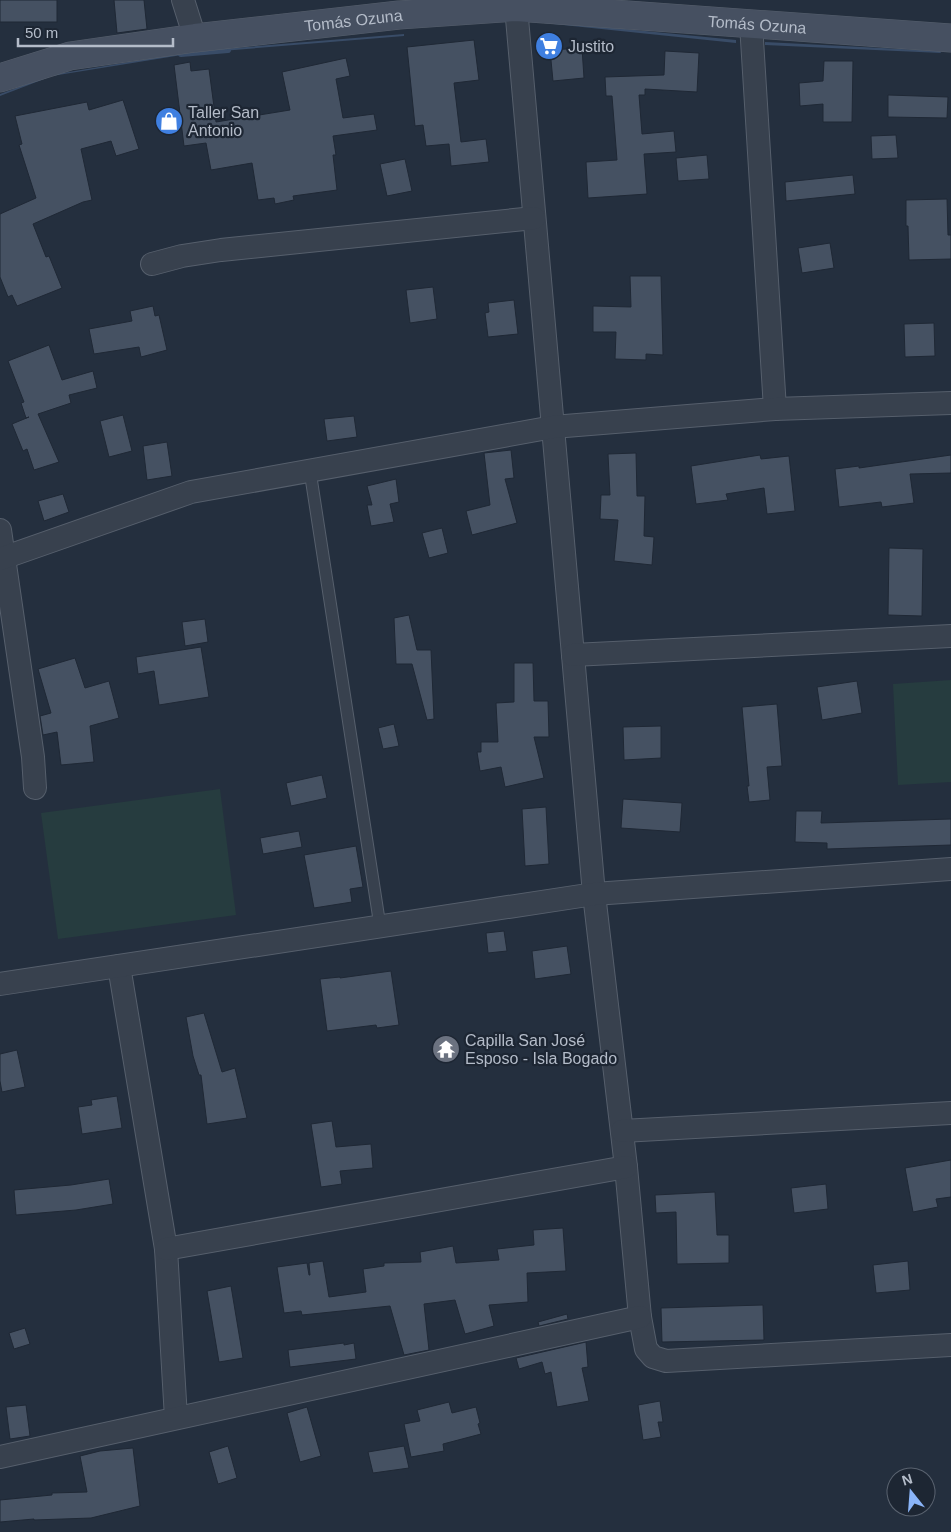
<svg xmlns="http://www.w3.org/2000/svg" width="951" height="1532" font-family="Arial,sans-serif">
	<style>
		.green { fill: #263c3f }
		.water { fill: #394c67 }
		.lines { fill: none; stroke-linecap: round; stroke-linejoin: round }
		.stream { stroke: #394c67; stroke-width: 6 }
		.building { fill: #455162; stroke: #1f2835 }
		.lane-casing { stroke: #565f6c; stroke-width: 13 }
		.street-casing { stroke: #565f6c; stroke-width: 24 }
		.secondary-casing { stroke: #565f6c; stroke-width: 29 }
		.lane { stroke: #38414e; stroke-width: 11 }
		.street { stroke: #38414e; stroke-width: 22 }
		.secondary { stroke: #465061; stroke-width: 28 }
		.labels { text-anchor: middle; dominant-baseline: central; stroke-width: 4.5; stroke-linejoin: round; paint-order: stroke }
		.street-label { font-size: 16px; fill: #b4bcc9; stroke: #1d2633 }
		.poi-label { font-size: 16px; fill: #b4bcc9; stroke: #1d2633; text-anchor: start }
	</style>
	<rect width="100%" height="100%" fill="#242f3e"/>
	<g class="green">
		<path d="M951 680V782L898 785 893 684Z"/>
		<path d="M220 789 236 915 58 939 41 813Z"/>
	</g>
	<g class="water">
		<path d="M534 20 736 40V43L534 22Z"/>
		<path d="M404 34V36L222 51V49Z"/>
		<path d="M765 42 940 51 941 53 765 45Z"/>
		<path d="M188 52V54L52 76 0 96V94L51 75Z"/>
	</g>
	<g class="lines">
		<path class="stream" d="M181 54 228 50"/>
	</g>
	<g class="building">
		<rect x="0" y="0" width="57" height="22"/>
		<path d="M114 0H144L147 29 117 33Z"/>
		<path d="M474 40 479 80 454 83 461 142 486 139 489 162 451 166 449 144 426 146 423 125 415 126 407 47Z"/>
		<path d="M582 48 584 78 553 81 550 50Z"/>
		<path d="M665 51 699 53 697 92 645 89V95H639L642 134 674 131 676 152 644 154 647 194 588 198 586 162 617 160 612 96H606L605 77 664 75Z"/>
		<path d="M346 58 350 76 336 79 343 118 374 114 377 130 333 136 336 155H333L337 190 293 196 294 200 275 204 274 198 258 200 252 163 211 170 206 143 184 146 174 65 190 62 191 71 209 69 216 122 290 110 282 72Z"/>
		<path d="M824 61H853L852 122H823V104L800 106 799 83 823 81Z"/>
		<path d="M888 95 948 97 947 118 888 117Z"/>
		<path d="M123 100 139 149 116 156 111 141 81 149 92 200 83 202 33 224 46 257 49 256 62 288 17 306 12 295 8 297 0 277V214L36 198 19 145 22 144 15 116 87 102 89 110Z"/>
		<path d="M896 135 898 158 872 159 871 136Z"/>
		<path d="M707 155 709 179 678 181 676 158Z"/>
		<path d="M405 159 412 191 387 196 380 164Z"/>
		<path d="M853 175 855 194 786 201 785 182Z"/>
		<path d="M947 199 948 235H951V259L909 260 908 226H906V200Z"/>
		<path d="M830 243 834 268 802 273 798 248Z"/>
		<path d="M630 276H661L663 355 646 354V360L615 359 616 332H593V306L631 307Z"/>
		<path d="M433 287 437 319 410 323 406 290Z"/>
		<path d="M514 300 518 334 488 337 485 313 489 312 488 303Z"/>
		<path d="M153 306 155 316 159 315 167 350 141 357 139 347 94 354 89 329 132 321 130 311Z"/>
		<path d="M934 323 935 356 905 357 904 324Z"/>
		<path d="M49 345 62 380 93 371 97 388 69 395 71 403 38 414 59 462 34 470 27 449 23 451 12 424 29 417 26 418 21 403 24 402 8 361Z"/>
		<path d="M123 415 132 451 109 457 100 421Z"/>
		<path d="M354 416 357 437 327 441 324 419Z"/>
		<path d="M167 442 172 476 147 480 143 446Z"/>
		<path d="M511 450 514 478 505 479 517 523 472 535 466 511 490 505 484 453Z"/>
		<path d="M636 453 637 496H645L644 536 654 537 652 565 614 561 618 520 600 519 601 495H610L608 454Z"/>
		<path d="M760 455 761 459 789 456 795 511 767 514 764 488 726 494 728 500 696 504 691 466Z"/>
		<path d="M951 455V473L910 474 914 503 882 507 881 502 839 507 835 469 859 466V468Z"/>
		<path d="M396 479 399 502 390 504 394 522 371 526 367 505H372L367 486Z"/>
		<path d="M63 494 69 512 44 521 38 501Z"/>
		<path d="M442 528 448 553 429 558 422 533Z"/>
		<path d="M889 548 923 549 922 616 888 615Z"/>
		<path d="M409 615 417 650H431L434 719 427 720 412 664H396L394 618Z"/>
		<path d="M205 619 208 642 185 646 182 622Z"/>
		<path d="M201 647 209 697 159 705 154 671 138 674 136 657Z"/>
		<path d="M75 658 85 688 109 681 119 718 90 726 94 762 61 765 57 732 43 735 40 716 51 713 38 669Z"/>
		<path d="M514 663H533L534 701H548L549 737H534L544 778 505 787 501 767 480 771 477 752H481V742H498L496 703 514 702Z"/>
		<path d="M857 681 862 713 822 720 817 687Z"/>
		<path d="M777 704 782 766 767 767 770 800 749 802 747 786H749L742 707Z"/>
		<path d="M394 724 399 746 383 749 378 728Z"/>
		<path d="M661 726V758L624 760 623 727Z"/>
		<path d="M322 775 327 798 291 806 286 783Z"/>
		<path d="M623 799 682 803 680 832 621 828Z"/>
		<path d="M546 807 549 864 525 866 522 809Z"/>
		<path d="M796 811H822L821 823 951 819V845L827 849V843L795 842Z"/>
		<path d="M299 831 302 847 263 854 260 838Z"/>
		<path d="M356 846 363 887 350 889 352 902 314 908 304 855Z"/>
		<path d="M504 931 507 951 488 953 486 933Z"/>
		<path d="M567 946 571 974 535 979 532 951Z"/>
		<path d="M391 971 399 1025 377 1028 376 1025 327 1031 320 979 340 977V978Z"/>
		<path d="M204 1013 222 1072 235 1068 247 1118 207 1124 201 1075H199L193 1056 186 1017Z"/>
		<path d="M17 1050 25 1087 2 1092 0 1081V1054Z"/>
		<path d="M117 1096 122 1128 82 1134 78 1107 92 1105 91 1100Z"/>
		<path d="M332 1121 336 1147 371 1144 373 1168 340 1171 342 1184 321 1187 311 1124Z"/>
		<path d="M951 1160V1197L936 1199 938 1207 913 1212 905 1168Z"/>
		<path d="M109 1179 113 1204 76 1210 16 1215 14 1190 71 1185Z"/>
		<path d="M826 1184 828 1209 794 1213 791 1188Z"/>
		<path d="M715 1192 717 1235H729V1263L677 1264 676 1212 656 1213 655 1195Z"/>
		<path d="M563 1228 566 1271 527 1273 528 1302 489 1305 494 1326 465 1334 455 1300 424 1304 429 1350 404 1355 390 1306 302 1315 301 1311 284 1313 277 1267 307 1263 309 1275H310L309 1263 323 1261 329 1297 366 1292 363 1269 384 1266V1263L421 1262 420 1252 453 1246 456 1263 499 1260 497 1249 534 1245 533 1230Z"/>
		<path d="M908 1261 910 1290 876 1293 873 1265Z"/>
		<path d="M231 1286 243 1358 219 1362 207 1291Z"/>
		<path d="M763 1305 764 1340 662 1342 661 1308Z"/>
		<path d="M567 1314 568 1319 539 1326 538 1322Z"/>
		<path d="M25 1328 30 1344 14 1349 9 1333Z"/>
		<path d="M586 1342 588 1367 582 1368 589 1401 557 1407 551 1372 545 1374 542 1362 519 1369 516 1358Z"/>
		<path d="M344 1343V1345L354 1343 356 1359 290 1367 288 1350Z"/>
		<path d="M660 1401 663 1422H658L661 1437 643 1440 638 1405Z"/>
		<path d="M449 1402 452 1413 476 1407 480 1423 478 1424 481 1434 443 1444 444 1451 411 1457 404 1424 420 1421 417 1410Z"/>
		<path d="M26 1405 30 1436 10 1439 6 1407Z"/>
		<path d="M307 1407 321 1456 300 1462 287 1413Z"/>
		<path d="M228 1446 237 1478 218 1484 209 1452Z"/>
		<path d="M404 1446 409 1468 373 1473 368 1452Z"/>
		<path d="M133 1448 140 1506 91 1518 34 1520V1519L0 1522V1500L52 1495V1493L87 1492 80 1456 100 1451Z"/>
	</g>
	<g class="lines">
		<g class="lane-casing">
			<path id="lane" d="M310 471 380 926"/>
		</g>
		<g class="street-casing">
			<g id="street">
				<path d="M183 0 195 38"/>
				<path d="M516 7 594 894 626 1167 640 1317 646 1349 653 1357 666 1361 951 1345"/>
				<path d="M751 24 775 409"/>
				<path d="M152 264 182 256 221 250 534 218"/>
				<path d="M0 530 33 757 35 788"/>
				<path d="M0 559 191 492 553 427 775 409 951 403"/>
				<path d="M573 655 951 636"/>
				<path d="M119 966 166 1249 176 1418"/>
				<path d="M0 984 594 894 951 869"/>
				<path d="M622 1131 951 1113"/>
				<path d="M166 1249 626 1167"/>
				<path d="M0 1457 640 1317"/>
			</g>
		</g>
		<g class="secondary-casing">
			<g id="secondary">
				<path id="s1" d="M0 78 70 56 195 38 399 15 516 7 951 38"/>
			</g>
		</g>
		<use href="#lane" class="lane"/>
		<use href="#street" class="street"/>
		<use href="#secondary" class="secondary"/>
	</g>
	<defs>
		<g id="supermarket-disc" transform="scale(1.4375)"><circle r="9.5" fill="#3f7fe0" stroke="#1d2633"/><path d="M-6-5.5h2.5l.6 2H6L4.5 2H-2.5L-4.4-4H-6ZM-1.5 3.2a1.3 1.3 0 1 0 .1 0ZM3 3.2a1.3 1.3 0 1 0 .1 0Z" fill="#fff"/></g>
		<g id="shop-disc" transform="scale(1.4375)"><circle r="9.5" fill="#3f7fe0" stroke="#1d2633"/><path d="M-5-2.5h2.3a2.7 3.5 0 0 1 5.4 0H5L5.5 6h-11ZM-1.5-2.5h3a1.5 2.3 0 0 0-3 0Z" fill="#fff"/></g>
		<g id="temple-disc" transform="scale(1.4375)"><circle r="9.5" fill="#6b7280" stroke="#1d2633"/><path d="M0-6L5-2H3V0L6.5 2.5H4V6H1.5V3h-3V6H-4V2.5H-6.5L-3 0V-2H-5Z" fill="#fff"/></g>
	</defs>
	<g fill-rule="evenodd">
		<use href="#supermarket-disc" x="549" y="46"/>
		<use href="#shop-disc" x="169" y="121"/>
		<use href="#temple-disc" x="446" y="1049"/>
	</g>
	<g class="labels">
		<g class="street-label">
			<text stroke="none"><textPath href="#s1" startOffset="359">Tomás Ozuna</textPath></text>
			<text stroke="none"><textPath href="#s1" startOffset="764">Tomás Ozuna</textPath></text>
		</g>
		<g class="poi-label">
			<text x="568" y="46">Justito</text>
			<text x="188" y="112">Taller San<tspan x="188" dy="18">Antonio</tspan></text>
			<text x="465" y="1040">Capilla San José<tspan x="465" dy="18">Esposo - Isla Bogado</tspan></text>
		</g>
	</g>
	<g transform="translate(911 1492) rotate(343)"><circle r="24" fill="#1d2633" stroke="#59626f"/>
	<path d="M0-4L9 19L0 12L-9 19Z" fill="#8ab4f8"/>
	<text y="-8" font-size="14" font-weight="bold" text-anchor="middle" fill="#b4bcc9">N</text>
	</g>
	<path d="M18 38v8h155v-8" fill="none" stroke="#b4bcc9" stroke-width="2.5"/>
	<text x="25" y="38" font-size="15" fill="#b4bcc9" stroke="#1d2633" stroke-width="4" paint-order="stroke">50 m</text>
</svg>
